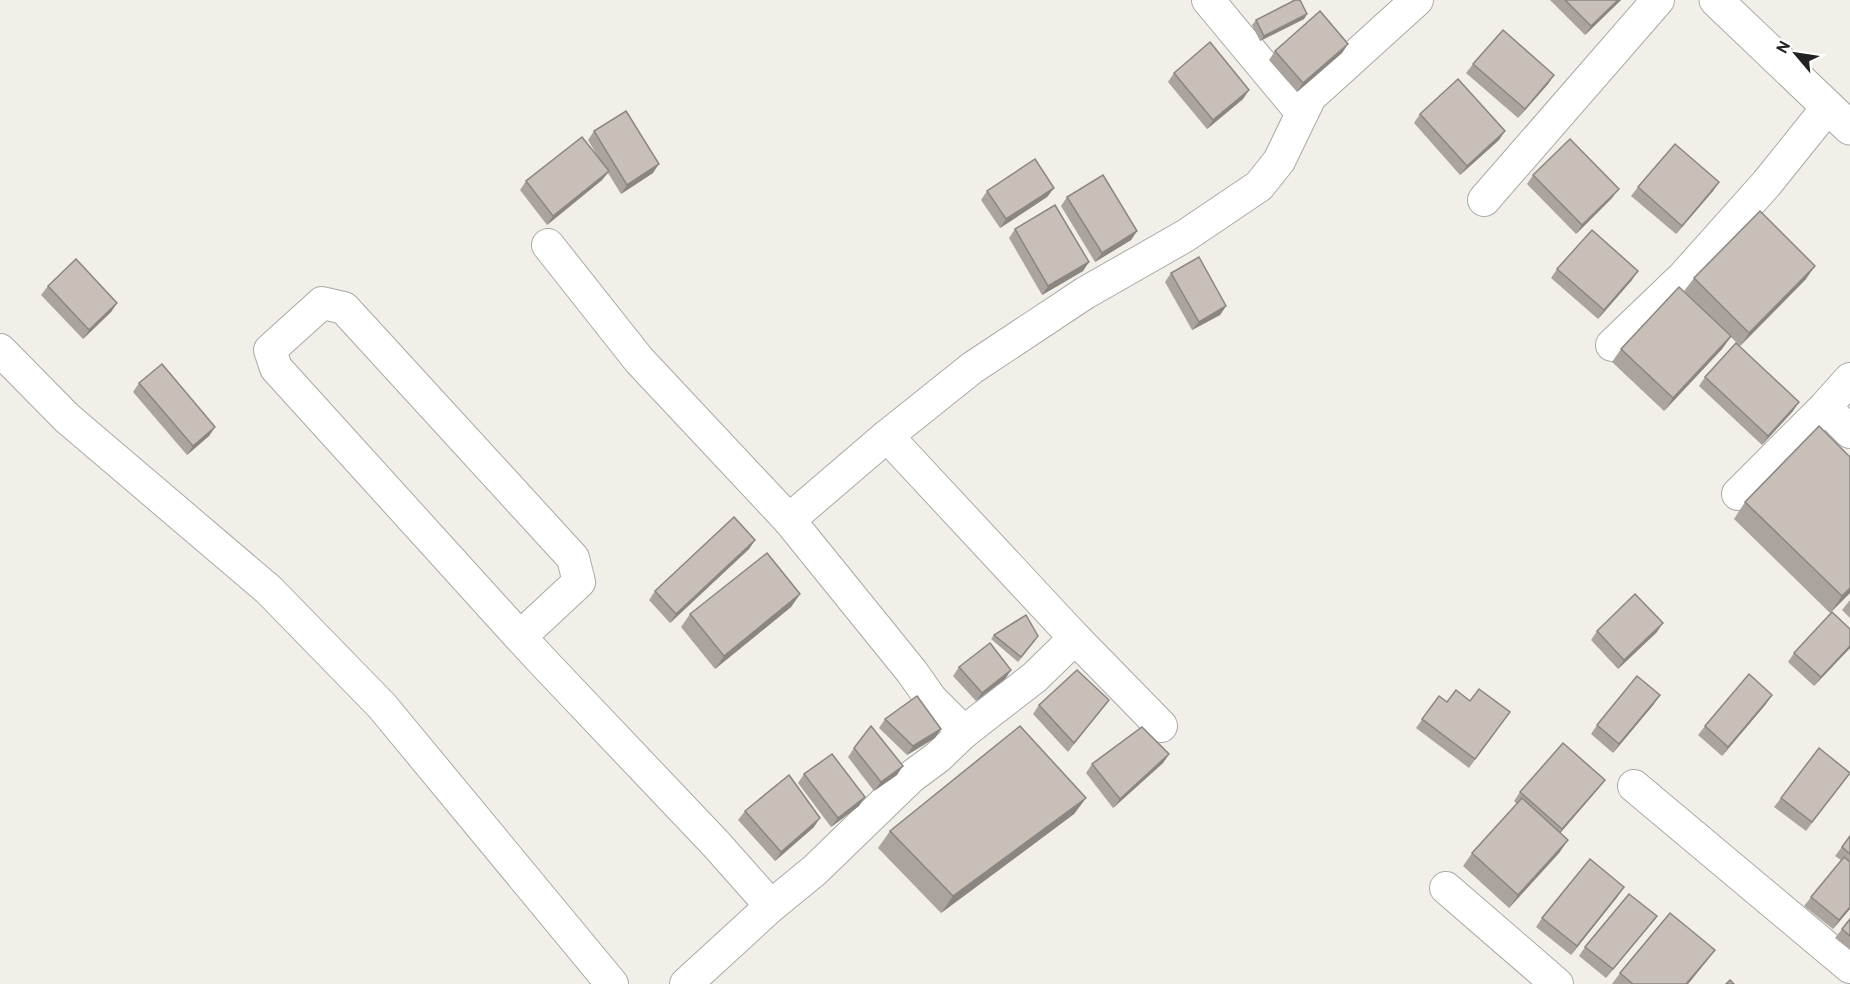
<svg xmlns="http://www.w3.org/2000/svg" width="1850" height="984" font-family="Overpass,sans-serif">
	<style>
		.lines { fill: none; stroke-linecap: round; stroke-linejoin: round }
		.minor-casing { stroke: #a9a9a9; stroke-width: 34 }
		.tertiary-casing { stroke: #a9a9a9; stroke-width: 35 }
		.minor { stroke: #fff; stroke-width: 32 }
		.tertiary { stroke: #fff; stroke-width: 33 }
		.wall { fill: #aba49e }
		.shaded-wall { fill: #8b8681 }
		.building { fill: #c7bfb8; stroke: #8b8681; stroke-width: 1.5 }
	</style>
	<rect width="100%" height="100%" fill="#f2efe9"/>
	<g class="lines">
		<g class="minor-casing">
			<g id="minor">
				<path d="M1208 0 1302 113"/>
				<path d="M1484 200 1658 0"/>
				<path d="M548 245 639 360 789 520 912 672 931 699 964 732 938 757 911 777 815 870 771 906 686 984"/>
				<path d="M1612 345 1684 276 1767 183 1828 107"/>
				<path d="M0 350 67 418 269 590 382 706 612 984"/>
				<path d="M1825 407 1850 432"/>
				<path d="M887 436 1075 638 1161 726"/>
				<path d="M1738 494 1825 407 1850 379"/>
				<path d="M789 520 887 436 972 368 1085 293 1185 236 1259 186 1279 161 1310 97 1417 0"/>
				<path d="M520 637 579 582 573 558 344 308 322 303 270 350 276 368 520 637 546 665 716 844 771 906"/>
				<path d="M964 732 1035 677 1075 638"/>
				<path d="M1634 786 1850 967"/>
				<path d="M1446 888 1557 984"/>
			</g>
		</g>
		<g class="tertiary-casing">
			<path id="tertiary" d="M1716 0 1850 128"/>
		</g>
		<use href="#minor" class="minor"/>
		<use href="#tertiary" class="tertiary"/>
	</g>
	<g class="wall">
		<path d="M1550 0H1621L1585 35Z"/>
		<path d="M1307 14 1304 19 1260 41 1252 25 1256 20Z"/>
		<path d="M1348 44 1342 53 1297 92 1269 60 1275 51Z"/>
		<path d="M1473 64 1554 75 1548 84 1518 118 1466 73Z"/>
		<path d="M1174 73 1249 90 1243 99 1207 129 1168 82Z"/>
		<path d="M1420 114 1505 131 1499 140 1460 175 1414 123Z"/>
		<path d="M594 131 653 173 621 194 608 173 602 180 547 225 520 190 526 181 601 162 588 140Z"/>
		<path d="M1533 175 1612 198 1576 234 1527 184Z"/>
		<path d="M1719 182 1713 191 1676 234 1631 196 1638 187Z"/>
		<path d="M1054 188 1047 197 1000 228 981 200 987 191Z"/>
		<path d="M1067 197 1137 231 1131 240 1095 262 1061 206Z"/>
		<path d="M1015 229 1089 262 1083 271 1042 295 1009 238Z"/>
		<path d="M1557 269 1632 280 1598 319 1551 278Z"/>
		<path d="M1171 273 1226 306 1220 315 1192 330 1165 282Z"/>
		<path d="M1694 278 1806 279 1740 346 1731 337 1722 349 1664 411 1612 362 1621 349 1708 315 1684 291Z"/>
		<path d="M48 286 117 303 111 312 83 339 41 295Z"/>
		<path d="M1705 377 1793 411 1762 445 1699 386Z"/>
		<path d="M139 383 215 427 209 436 187 455 133 392Z"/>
		<path d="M1745 502 1850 593 1830 613 1734 519Z"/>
		<path d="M755 540 749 549 670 623 649 600 655 591Z"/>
		<path d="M800 594 791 607 715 669 681 627 690 614Z"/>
		<path d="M1850 600V618L1842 610Z"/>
		<path d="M1597 631 1657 632 1618 669 1591 640Z"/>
		<path d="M994 635 1035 641 1018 662 991 639Z"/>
		<path d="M1850 648 1814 686 1788 662 1794 653Z"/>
		<path d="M959 667 1011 670 1005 679 976 701 953 676Z"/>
		<path d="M1439 696 1447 702 1470 701 1510 712 1469 768 1416 728Z"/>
		<path d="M1654 704 1613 753 1591 734 1597 725Z"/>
		<path d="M1766 704 1722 756 1698 735 1705 726Z"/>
		<path d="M1039 705 1102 709 1068 752 1033 714Z"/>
		<path d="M885 719 935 738 907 755 879 728Z"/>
		<path d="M854 748 897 775 874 791 848 757Z"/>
		<path d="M1169 754 1163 763 1113 808 1086 773 1092 764Z"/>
		<path d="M804 774 859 806 831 827 798 783Z"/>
		<path d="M1605 780 1598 789 1560 833 1568 840 1559 853 1509 908 1463 866 1472 853 1517 804 1514 801 1520 792Z"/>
		<path d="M1844 781 1806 831 1774 807 1781 798Z"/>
		<path d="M1086 798 1074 814 941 913 878 848 890 831Z"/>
		<path d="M745 811 814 827 775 861 738 820Z"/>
		<path d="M1850 836V909L1833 929 1804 906 1841 860 1835 856Z"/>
		<path d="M1618 896 1571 955 1536 927 1542 918Z"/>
		<path d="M1657 916 1650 925 1606 978 1579 956 1585 947Z"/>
		<path d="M1850 919V950L1835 938Z"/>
		<path d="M1715 950 1705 963 1688 984H1612L1620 973Z"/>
	</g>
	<g class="shaded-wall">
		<path d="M1618 0H1621L1585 35 1591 26Z"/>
		<path d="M1307 14 1304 19 1260 41 1264 36Z"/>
		<path d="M1348 44 1342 53 1297 92 1303 83Z"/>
		<path d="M1554 75 1548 84 1518 118 1525 109Z"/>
		<path d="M1249 90 1243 99 1207 129 1213 120Z"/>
		<path d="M1505 131 1499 140 1460 175 1467 166Z"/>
		<path d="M659 164 653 173 621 194 627 185Z"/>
		<path d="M609 171 602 180 547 225 553 216Z"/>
		<path d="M1719 182 1713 191 1676 234 1682 226Z"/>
		<path d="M1054 188 1047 197 1000 228 1006 219Z"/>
		<path d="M1619 189 1612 198 1576 234 1582 225Z"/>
		<path d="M1137 231 1131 240 1095 262 1102 253Z"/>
		<path d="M1089 262 1083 271 1042 295 1048 286Z"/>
		<path d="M1815 266 1806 279 1740 346 1749 333Z"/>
		<path d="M1638 271 1632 280 1598 319 1604 310Z"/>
		<path d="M117 303 111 312 83 339 89 330Z"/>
		<path d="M1226 306 1220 315 1192 330 1199 322Z"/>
		<path d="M1731 336 1722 349 1664 411 1673 398Z"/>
		<path d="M1799 402 1793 411 1762 445 1768 436Z"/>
		<path d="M215 427 209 436 187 455 193 446Z"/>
		<path d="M755 540 749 549 670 623 676 614Z"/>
		<path d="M1850 588V593L1830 613 1842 596Z"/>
		<path d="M800 594 791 607 715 669 724 656Z"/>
		<path d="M1663 623 1657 632 1618 669 1624 660Z"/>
		<path d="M1850 646V648L1814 686 1821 677Z"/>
		<path d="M1011 670 1005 679 976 701 982 693Z"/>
		<path d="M1660 695 1654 704 1613 753 1619 744Z"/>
		<path d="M1772 695 1766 704 1722 756 1728 747Z"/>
		<path d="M941 729 935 738 907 755 913 746Z"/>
		<path d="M1169 754 1163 763 1113 808 1120 799Z"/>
		<path d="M903 766 897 775 874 791 881 782Z"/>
		<path d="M1605 780 1598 789 1556 838 1562 829Z"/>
		<path d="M865 797 859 806 831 827 838 818Z"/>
		<path d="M1086 798 1074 814 941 913 953 896Z"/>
		<path d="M820 818 814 827 775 861 781 852Z"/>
		<path d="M1568 840 1559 853 1509 908 1518 895Z"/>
		<path d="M1624 887 1618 896 1571 955 1577 946Z"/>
		<path d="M1850 907V909L1833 929 1839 920Z"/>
		<path d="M1657 916 1650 925 1606 978 1613 969Z"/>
		<path d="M1715 950 1705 963 1688 984H1686Z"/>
	</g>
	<g class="building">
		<path d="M1295 0H1300L1307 14 1264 36 1256 20Z"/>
		<path d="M1565 0H1618L1591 26Z"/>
		<path d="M1320 11 1348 44 1303 83 1275 51Z"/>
		<path d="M1503 30 1554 75 1525 109 1473 64Z"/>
		<path d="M1210 42 1249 90 1213 120 1174 73Z"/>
		<path d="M1458 79 1505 131 1467 166 1420 114Z"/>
		<path d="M626 111 659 164 627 185 594 131Z"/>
		<path d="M582 137 609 171 553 216 526 181Z"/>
		<path d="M1570 139 1619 189 1582 225 1533 175Z"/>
		<path d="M1675 144 1719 182 1682 226 1638 187Z"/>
		<path d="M1035 159 1054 188 1006 219 987 191Z"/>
		<path d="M1103 175 1137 231 1102 253 1067 197Z"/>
		<path d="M1055 205 1089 262 1048 286 1015 229Z"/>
		<path d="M1760 211 1815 266 1749 333 1694 278Z"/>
		<path d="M1592 230 1638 271 1604 310 1557 269Z"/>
		<path d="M1199 257 1226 306 1199 322 1171 273Z"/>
		<path d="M76 259 117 303 89 330 48 286Z"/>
		<path d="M1679 287 1731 336 1673 398 1621 349Z"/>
		<path d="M1736 343 1799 402 1768 436 1705 377Z"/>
		<path d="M162 364 215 427 193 446 139 383Z"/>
		<path d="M1819 426 1850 457V588L1842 596 1745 502Z"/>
		<path d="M734 517 755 540 676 614 655 591Z"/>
		<path d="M767 553 800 594 724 656 690 614Z"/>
		<path d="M1635 594 1663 623 1624 660 1597 631Z"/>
		<path d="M1832 612 1850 629V646L1821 677 1794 653Z"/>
		<path d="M1026 615 1038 636 1021 657 994 635Z"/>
		<path d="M990 643 1011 670 982 693 959 667Z"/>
		<path d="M1077 670 1109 700 1074 743 1039 705Z"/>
		<path d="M1749 674 1772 695 1728 747 1705 726Z"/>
		<path d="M1637 676 1660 695 1619 744 1597 725Z"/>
		<path d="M1479 689 1510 712 1475 759 1422 719 1439 696 1447 702 1456 690 1470 701Z"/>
		<path d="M917 696 941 729 913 746 885 719Z"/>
		<path d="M871 726 903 766 881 782 854 748Z"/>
		<path d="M1020 726 1086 798 953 896 890 831Z"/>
		<path d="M1142 727 1169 754 1120 799 1092 764Z"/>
		<path d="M1563 743 1605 780 1562 829 1520 792Z"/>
		<path d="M1819 748 1850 773 1812 822 1781 798Z"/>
		<path d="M832 754 865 797 838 818 804 774Z"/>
		<path d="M789 775 820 818 781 852 745 811Z"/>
		<path d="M1522 798 1568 840 1518 895 1472 853Z"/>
		<path d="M1850 836V854L1842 847Z"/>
		<path d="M1844 857 1850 862V907L1839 920 1811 897Z"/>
		<path d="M1590 859 1624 887 1577 946 1542 918Z"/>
		<path d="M1629 894 1657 916 1613 969 1585 947Z"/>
		<path d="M1670 913 1715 950 1686 984H1633L1620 973Z"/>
		<path d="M1850 919V936L1842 929Z"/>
		<path d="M1730 980 1734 984H1726Z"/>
	</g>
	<g transform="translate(1796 54) rotate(299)" stroke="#ffffff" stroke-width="4.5" paint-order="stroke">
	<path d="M0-4.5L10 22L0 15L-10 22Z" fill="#222222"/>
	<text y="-9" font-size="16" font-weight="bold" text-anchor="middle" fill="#222222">N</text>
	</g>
</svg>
